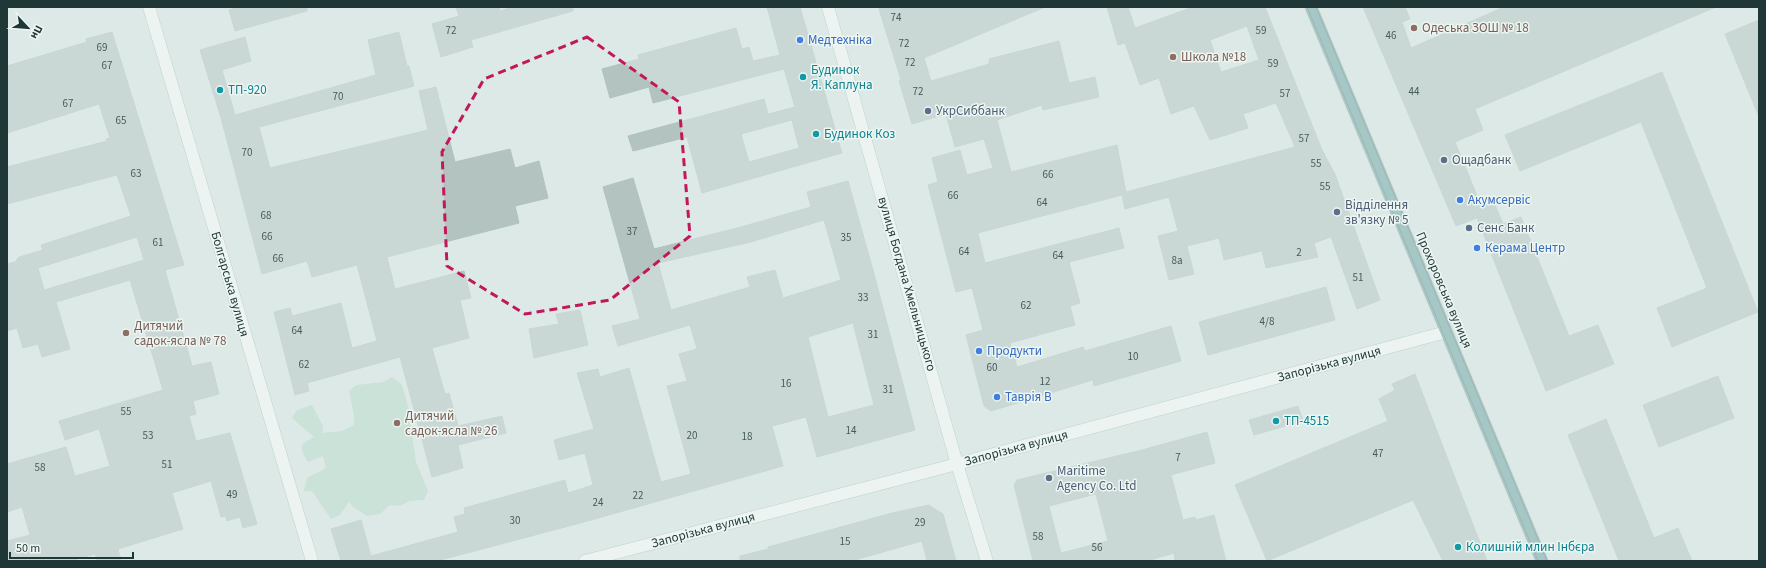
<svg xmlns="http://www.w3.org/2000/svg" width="1766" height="568" font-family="'Source Sans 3',sans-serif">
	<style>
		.green { fill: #b6dac8 }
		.building { fill: #b3c3c0; stroke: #b0c2bf; fill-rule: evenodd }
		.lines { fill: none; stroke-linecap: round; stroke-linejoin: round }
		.minor-casing { stroke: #a0b0ae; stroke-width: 13 }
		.secondary-casing { stroke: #9db4b1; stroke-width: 13 }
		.primary-casing { stroke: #bcc3c3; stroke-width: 13 }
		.minor { stroke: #fff; stroke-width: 12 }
		.secondary { stroke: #fff; stroke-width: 12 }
		.primary { stroke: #629e9d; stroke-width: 12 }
		.tram { stroke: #597473; stroke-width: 1 }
		.marked { fill: none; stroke: #c2185b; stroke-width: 3; stroke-dasharray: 8 5; stroke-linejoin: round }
		.education-dot { fill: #8d6e63; stroke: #edf6f3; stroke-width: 1.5 }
		.shop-dot { fill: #3f7fe0; stroke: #edf6f3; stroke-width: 1.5 }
		.culture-dot { fill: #0f9aa8; stroke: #edf6f3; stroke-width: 1.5 }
		.service-dot { fill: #5c6f8a; stroke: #edf6f3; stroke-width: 1.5 }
		.labels { text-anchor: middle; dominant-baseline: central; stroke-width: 3; stroke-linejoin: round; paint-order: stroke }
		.number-label { font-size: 11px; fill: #445b59 }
		.education-label { font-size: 13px; fill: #785e54; stroke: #edf6f3; text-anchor: start }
		.shop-label { font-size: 13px; fill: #366cbe; stroke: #edf6f3; text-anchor: start }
		.culture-label { font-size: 13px; fill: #0d838f; stroke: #edf6f3; text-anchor: start }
		.service-label { font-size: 13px; fill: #4e5e75; stroke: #edf6f3; text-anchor: start }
		.street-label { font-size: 13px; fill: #1f3837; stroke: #edf6f3 }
	</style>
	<rect width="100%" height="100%" fill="#dde9e6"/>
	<path class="green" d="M392 377 402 385 408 406 416 462 428 491 424 500 410 501 399 506 390 505 380 514 367 516 353 507 349 502 340 515 331 519 312 491H304L307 478 326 468 323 456 308 462 302 451V444L314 437 292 418 297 410 312 405 323 426 322 433 342 431 354 425V415L349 391 356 385 384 382Z"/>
	<g class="building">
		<path d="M239 7H307V11L235 31 229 10Z"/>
		<path d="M456 7H499L500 11 512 7H573V11L471 40 473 47 441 57 432 24 459 16Z"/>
		<path d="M767 7H800L842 153 702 193 687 137 633 151 628 136 764 99 768 114 795 107 784 69 653 103 649 87 610 98 602 69 639 59 638 55 736 28 742 49 749 47 753 61 780 55ZM792 120 799 148 749 162 741 134Z"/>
		<path d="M886 7H1045L924 58 931 81 989 64V59L1059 41 1069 83 1095 77 1099 97 1043 110 1042 105 997 120 1011 172 1117 145 1126 192 1295 147 1276 103 1243 114 1248 128 1210 140 1194 106 1171 114 1159 78 1140 85 1125 43 1118 45 1107 7H1128L1135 28 1193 7H1265L1322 150 1335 174 1380 300 1357 309 1331 237 1314 243 1318 257 1266 268 1262 251 1224 260 1219 238 1187 246 1194 274 1169 280 1158 236 1178 231 1169 197 1125 209 1122 195 978 233 985 263 1119 228 1124 248 1069 262 1080 303 1070 306 1075 325 1010 343 1017 367 1083 347 1085 351 1171 326 1181 361 1094 386 1093 380 991 411 984 406 966 335 983 330 972 288 956 292 928 185 938 182 932 158 960 150 967 175 993 168 984 139 955 147 946 114 912 124 899 81 901 80 879 9ZM1247 26 1259 60 1221 72 1210 40Z"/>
		<path d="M1363 7H1405L1410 19 1402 22 1411 48 1504 7H1716L1475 109 1483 130 1455 142 1480 203 1492 198 1503 224 1521 217 1569 336 1598 325 1614 364 1546 391 1477 218 1456 226Z"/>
		<path d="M1759 20V117L1725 34Z"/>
		<path d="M112 32 184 265 165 270 192 366 211 362 219 394 193 401 196 414 189 416 196 441 230 433 257 524 243 528 240 517 227 521 226 516 221 517 211 481 172 493 183 529 118 549 121 561H97L95 554 70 561H7V541L30 535 22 507 7 512V464L66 447 75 476 110 466 99 429 65 440 59 421 163 390 130 280 56 302 70 349 42 357 38 344 23 348 17 328 7 331V264L15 262 19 257 43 250 41 245 131 216 117 175 7 204V167L107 141 106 139 110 138 99 104 7 133V66L87 42 86 39ZM137 237 144 260 44 290 38 268Z"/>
		<path d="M399 32 407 66H409L414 86 259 127 270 168 428 130 419 91 436 87 455 162 510 149 515 168 539 161 548 198 515 206 519 223 387 257 395 289 464 271 471 298 460 300 469 338 432 348 445 394 449 393 458 426 502 416 506 433 458 445 463 468 432 477 400 357 307 383 309 391 295 395 274 312 290 308 292 316 341 303 352 348 377 341 357 265 312 277 307 261 262 274 221 118 200 50 245 37 251 61 222 70 235 115 376 75 368 40Z"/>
		<path d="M1662 72 1758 312 1672 347 1657 308 1707 288 1641 122 1520 171 1505 135Z"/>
		<path d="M633 178 654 249 741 227 811 207 807 192 848 181 873 270 915 430 817 457 806 417 772 426 783 466 584 522 437 561H341L331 529 361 520 371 556 458 532 454 517 465 514 464 508 565 480 568 493 593 485 585 453 559 460 554 440 594 429 577 373 598 369 600 377 629 368 661 482 691 474 667 386 687 381 679 354 697 349 690 325 618 346 612 326 640 319 603 187ZM824 220 841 280 783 298 775 270 747 277 750 287 671 310 658 263 751 242ZM853 323 874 405 828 417 808 337Z"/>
		<path d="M1326 287 1335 320 1208 355 1199 322Z"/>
		<path d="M580 310 588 345 534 358 529 329 559 324 556 314Z"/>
		<path d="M1415 374 1487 561H1443L1413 500 1267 561 1235 485 1388 421 1379 399 1395 390 1392 384Z"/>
		<path d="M1718 376 1734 418 1659 447 1643 405Z"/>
		<path d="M1298 406 1303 421 1254 435 1249 420Z"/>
		<path d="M1606 419 1654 538 1678 528 1692 561H1619L1568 435Z"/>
		<path d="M1207 432 1215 463 1171 475 1183 520 1195 517 1196 520 1214 515 1226 561H1175L1174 553 1147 561H1033L1014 485 1017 480 1142 450ZM1096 494 1108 541 1061 553 1049 506Z"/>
		<path d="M929 505 943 514 956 561H927L922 541 851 561H740V556L768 549V547L892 513Z"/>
	</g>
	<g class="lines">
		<g class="minor-casing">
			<g id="minor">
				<path d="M149 7 312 561"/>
				<path d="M585 561 957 464 1446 332"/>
			</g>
		</g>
		<g class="secondary-casing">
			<path id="secondary" d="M828 7 957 464 987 561"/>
		</g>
		<g class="primary-casing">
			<path id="primary" d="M1311 7 1542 561"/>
		</g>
		<use href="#minor" class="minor"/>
		<use href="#secondary" class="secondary"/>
		<use href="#primary" class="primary"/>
		<g class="tram">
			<path d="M1307 7 1538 561"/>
			<path d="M1316 7 1547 561"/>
		</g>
	</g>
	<path d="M0 0H1766V568H0ZM587 37 679 102 690 236 610 300 525 314 447 266 442 152 484 79Z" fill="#dde9e6" fill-opacity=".55" fill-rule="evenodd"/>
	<path class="marked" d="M587 37 679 102 690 236 610 300 525 314 447 266 442 152 484 79Z"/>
	<g class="education-dot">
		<circle cx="1414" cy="28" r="4"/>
		<circle cx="1173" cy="57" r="4"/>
		<circle cx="126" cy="333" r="4"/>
		<circle cx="397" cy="423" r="4"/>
	</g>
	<g class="shop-dot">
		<circle cx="800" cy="40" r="4"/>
		<circle cx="1460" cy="200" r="4"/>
		<circle cx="1477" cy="248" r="4"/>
		<circle cx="979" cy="351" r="4"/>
		<circle cx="997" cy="397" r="4"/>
	</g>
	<g class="culture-dot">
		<circle cx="803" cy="77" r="4"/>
		<circle cx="220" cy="90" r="4"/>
		<circle cx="816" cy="134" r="4"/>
		<circle cx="1276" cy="421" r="4"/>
		<circle cx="1458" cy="547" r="4"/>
	</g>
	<g class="service-dot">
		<circle cx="928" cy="111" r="4"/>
		<circle cx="1444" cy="160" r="4"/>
		<circle cx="1337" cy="212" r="4"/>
		<circle cx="1469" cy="228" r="4"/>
		<circle cx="1049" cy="478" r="4"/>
	</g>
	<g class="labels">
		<g class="number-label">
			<text x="896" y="17">74</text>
			<text x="451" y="30">72</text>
			<text x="1261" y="30">59</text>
			<text x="1391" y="35">46</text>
			<text x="904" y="43">72</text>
			<text x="102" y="47">69</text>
			<text x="910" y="62">72</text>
			<text x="1273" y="63">59</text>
			<text x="107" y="65">67</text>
			<text x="918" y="91">72</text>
			<text x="1414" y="91">44</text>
			<text x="1285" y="93">57</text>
			<text x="338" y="96">70</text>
			<text x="68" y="103">67</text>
			<text x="121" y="120">65</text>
			<text x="1304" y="138">57</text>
			<text x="247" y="152">70</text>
			<text x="1316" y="163">55</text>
			<text x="136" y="173">63</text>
			<text x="1048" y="174">66</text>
			<text x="1325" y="186">55</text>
			<text x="953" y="195">66</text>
			<text x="1042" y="202">64</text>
			<text x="266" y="215">68</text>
			<text x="632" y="231">37</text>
			<text x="267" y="236">66</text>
			<text x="846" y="237">35</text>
			<text x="158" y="242">61</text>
			<text x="964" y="251">64</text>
			<text x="1299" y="252">2</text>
			<text x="1058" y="255">64</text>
			<text x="278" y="258">66</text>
			<text x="1177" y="260">8а</text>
			<text x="1358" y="277">51</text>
			<text x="863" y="297">33</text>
			<text x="1026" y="305">62</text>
			<text x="1267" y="321">4/8</text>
			<text x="297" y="330">64</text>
			<text x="873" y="334">31</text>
			<text x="1133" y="356">10</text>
			<text x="304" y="364">62</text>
			<text x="992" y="367">60</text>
			<text x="1045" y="381">12</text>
			<text x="786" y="383">16</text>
			<text x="888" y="389">31</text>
			<text x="126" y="411">55</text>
			<text x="851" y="430">14</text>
			<text x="148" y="435">53</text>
			<text x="692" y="435">20</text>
			<text x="747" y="436">18</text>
			<text x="1378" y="453">47</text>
			<text x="1178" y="457">7</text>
			<text x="167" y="464">51</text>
			<text x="40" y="467">58</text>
			<text x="232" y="494">49</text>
			<text x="638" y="495">22</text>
			<text x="598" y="502">24</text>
			<text x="515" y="520">30</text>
			<text x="920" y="522">29</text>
			<text x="1038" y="536">58</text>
			<text x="845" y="541">15</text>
			<text x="1097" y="547">56</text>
		</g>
		<g class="education-label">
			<text x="1422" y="28">Одеська ЗОШ № 18</text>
			<text x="1181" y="57">Школа №18</text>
			<text x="134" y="326">Дитячий<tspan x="134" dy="15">садок-ясла № 78</tspan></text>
			<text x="405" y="416">Дитячий<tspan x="405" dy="15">садок-ясла № 26</tspan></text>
		</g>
		<g class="shop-label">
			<text x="808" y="40">Медтехніка</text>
			<text x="1468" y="200">Акумсервіс</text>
			<text x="1485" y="248">Керама Центр</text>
			<text x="987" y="351">Продукти</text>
			<text x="1005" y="397">Таврія В</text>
		</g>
		<g class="culture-label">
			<text x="811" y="70">Будинок<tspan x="811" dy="15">Я. Каплуна</tspan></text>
			<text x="228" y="90">ТП-920</text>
			<text x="824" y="134">Будинок Коз</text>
			<text x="1284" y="421">ТП-4515</text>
			<text x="1466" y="547">Колишній млин Інбєра</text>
		</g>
		<g class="service-label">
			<text x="936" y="111">УкрСиббанк</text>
			<text x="1452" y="160">Ощадбанк</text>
			<text x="1345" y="205">Відділення<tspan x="1345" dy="15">зв'язку № 5</tspan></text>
			<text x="1477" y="228">Сенс Банк</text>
			<text x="1057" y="471">Maritime<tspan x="1057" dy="15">Agency Co. Ltd</tspan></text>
		</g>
		<g class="street-label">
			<text transform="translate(230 284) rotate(74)">Болгарська вулиця</text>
			<text transform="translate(907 284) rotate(74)">вулиця Богдана Хмельницького</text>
			<text transform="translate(1444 290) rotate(67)">Прохоровська вулиця</text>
			<text transform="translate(1329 364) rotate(-15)">Запорізька вулиця</text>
			<text transform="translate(1016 448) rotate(-15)">Запорізька вулиця</text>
			<text transform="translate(703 530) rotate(-15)">Запорізька вулиця</text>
		</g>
	</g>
	<rect width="1766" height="568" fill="none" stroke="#1f3837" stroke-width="16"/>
	<g transform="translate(28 28) rotate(116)" stroke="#edf6f3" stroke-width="3" paint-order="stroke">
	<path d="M0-3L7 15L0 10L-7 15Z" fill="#1f3837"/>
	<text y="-6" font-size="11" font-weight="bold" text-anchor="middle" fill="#1f3837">Пн</text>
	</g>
	<path d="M10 552v6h123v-6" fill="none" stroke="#1f3837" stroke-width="2"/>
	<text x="16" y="552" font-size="12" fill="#1f3837" stroke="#edf6f3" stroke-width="3" paint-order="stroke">50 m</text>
</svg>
